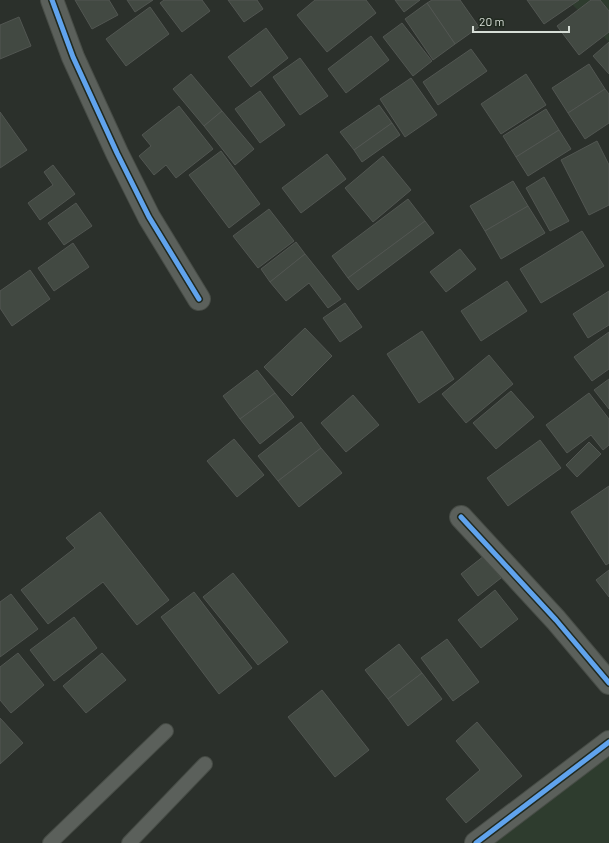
<svg xmlns="http://www.w3.org/2000/svg" width="609" height="843" font-family="Barlow,sans-serif">
	<style>
		.built { fill: #2e3c2e }
		.building { fill: #424942; stroke: #525652 }
		.lines { fill: none; stroke-linecap: round; stroke-linejoin: round }
		.lane-casing { stroke: #474c46; stroke-width: 16 }
		.street-casing { stroke: #474c46; stroke-width: 24 }
		.lane { stroke: #5b605b; stroke-width: 14 }
		.street { stroke: #5b605b; stroke-width: 22 }
		.cycleway-casing { stroke: #20291f; stroke-width: 8 }
		.cycleway { stroke: #60a3ed; stroke-width: 5 }
	</style>
	<rect width="100%" height="100%" fill="#2b302b"/>
	<g class="built">
		<path d="M568 0H609V42Z"/>
		<path d="M609 729V843H471Z"/>
	</g>
	<g class="building">
		<path d="M75 0H109L118 15 92 29Z"/>
		<path d="M127 0H153L135 12Z"/>
		<path d="M164 0H202L210 11 182 32 160 3Z"/>
		<path d="M228 0H257L263 9 244 22Z"/>
		<path d="M315 0H366L376 13 327 52 297 15Z"/>
		<path d="M395 0H420L404 12Z"/>
		<path d="M432 0H460L479 27 455 44 427 3Z"/>
		<path d="M527 0H579L544 24Z"/>
		<path d="M591 0H600L609 11V32L579 55 557 26Z"/>
		<path d="M427 3 455 44 433 60 405 19Z"/>
		<path d="M150 7 169 34 126 66 106 39Z"/>
		<path d="M19 17 31 46 0 59V25Z"/>
		<path d="M402 23 432 61 413 76 383 37Z"/>
		<path d="M266 28 288 58 251 87 228 57Z"/>
		<path d="M371 36 389 60 346 93 328 69Z"/>
		<path d="M609 42V74L593 56Z"/>
		<path d="M471 49 487 71 438 105 423 82Z"/>
		<path d="M300 58 328 96 300 115 273 77Z"/>
		<path d="M589 64 605 89 568 113 552 88Z"/>
		<path d="M191 74 222 111 204 126 173 89Z"/>
		<path d="M526 74 546 105 501 134 481 104Z"/>
		<path d="M411 78 437 115 405 137 380 99Z"/>
		<path d="M605 89 609 94V123L585 139 568 113Z"/>
		<path d="M260 91 285 125 260 143 235 109Z"/>
		<path d="M379 105 392 123 354 150 340 132Z"/>
		<path d="M179 106 213 149 176 178 166 165 154 175 139 156 151 146 142 135Z"/>
		<path d="M546 109 559 130 516 157 503 136Z"/>
		<path d="M222 111 254 149 235 165 204 126Z"/>
		<path d="M0 112 27 150 0 168Z"/>
		<path d="M392 123 400 135 362 162 354 150Z"/>
		<path d="M559 130 571 149 528 176 516 157Z"/>
		<path d="M597 141 609 165V205L589 215 561 160Z"/>
		<path d="M221 151 260 204 229 228 189 175Z"/>
		<path d="M327 154 346 179 301 213 282 188Z"/>
		<path d="M383 156 411 190 373 222 345 188Z"/>
		<path d="M53 165 75 194 40 220 28 203 53 185 44 172Z"/>
		<path d="M544 177 569 221 550 231 526 188Z"/>
		<path d="M513 181 528 206 485 231 470 206Z"/>
		<path d="M408 199 425 221 348 278 332 256Z"/>
		<path d="M76 203 92 226 64 245 48 223Z"/>
		<path d="M528 206 545 233 501 259 485 231Z"/>
		<path d="M269 209 294 241 258 268 233 236Z"/>
		<path d="M425 221 434 233 358 290 348 278Z"/>
		<path d="M582 231 604 266 541 303 520 269Z"/>
		<path d="M296 242 305 254 270 282 261 269Z"/>
		<path d="M73 243 89 267 54 291 38 268Z"/>
		<path d="M460 249 476 269 446 292 430 272Z"/>
		<path d="M305 254 341 299 328 308 309 283 286 301 270 282Z"/>
		<path d="M30 270 50 299 12 326 0 308V291Z"/>
		<path d="M507 281 527 311 481 341 461 311Z"/>
		<path d="M609 291V325L588 338 573 314Z"/>
		<path d="M345 303 362 327 340 342 323 318Z"/>
		<path d="M305 328 332 356 292 396 264 367Z"/>
		<path d="M422 331 454 379 419 403 387 354Z"/>
		<path d="M609 332V369L592 381 574 357Z"/>
		<path d="M489 355 513 384 466 423 442 394Z"/>
		<path d="M257 370 275 393 240 419 223 396Z"/>
		<path d="M609 379V409L594 390Z"/>
		<path d="M511 391 534 417 496 449 473 423Z"/>
		<path d="M275 393 294 417 260 444 240 419Z"/>
		<path d="M589 393 609 419V445L603 450 591 435 567 453 546 425Z"/>
		<path d="M353 395 379 425 346 452 321 423Z"/>
		<path d="M301 422 321 448 278 481 258 456Z"/>
		<path d="M234 439 264 475 237 497 207 461Z"/>
		<path d="M540 440 561 468 508 506 487 478Z"/>
		<path d="M589 442 601 454 577 477 566 465Z"/>
		<path d="M321 448 342 473 299 507 278 481Z"/>
		<path d="M609 486V563L606 565 571 512Z"/>
		<path d="M100 512 169 600 137 625 103 582 48 624 21 590 75 548 66 538Z"/>
		<path d="M484 556 501 578 478 596 461 574Z"/>
		<path d="M609 570V597L596 580Z"/>
		<path d="M233 573 288 642 258 665 203 597Z"/>
		<path d="M495 590 518 619 481 648 458 620Z"/>
		<path d="M194 592 252 668 219 694 161 617Z"/>
		<path d="M11 594 38 629 0 657V602Z"/>
		<path d="M74 617 97 648 54 681 30 650Z"/>
		<path d="M447 639 479 682 453 701 421 658Z"/>
		<path d="M399 644 422 673 388 699 365 670Z"/>
		<path d="M18 653 44 685 11 713 0 700V667Z"/>
		<path d="M102 653 126 680 86 713 63 686Z"/>
		<path d="M422 673 442 699 408 726 388 699Z"/>
		<path d="M322 690 369 750 335 777 288 717Z"/>
		<path d="M0 718 23 743 0 764Z"/>
		<path d="M477 722 522 776 466 823 446 799 480 770 456 741Z"/>
	</g>
	<g class="lines">
		<g class="lane-casing">
			<g id="lane">
				<path d="M50 843 166 731"/>
				<path d="M129 843 205 764"/>
			</g>
		</g>
		<g class="street-casing">
			<g id="street">
				<path d="M52 0 73 57 117 153 149 217 199 299"/>
				<path d="M461 517 556 620 609 683"/>
				<path d="M476 843 609 742"/>
			</g>
		</g>
		<use href="#lane" class="lane"/>
		<use href="#street" class="street"/>
		<g class="cycleway-casing">
			<g id="cycleway">
				<path d="M52 0 73 57 117 153 149 217 199 299"/>
				<path d="M461 517 556 620 609 683"/>
				<path d="M476 843 609 742"/>
			</g>
		</g>
		<use href="#cycleway" class="cycleway"/>
	</g>
	<path d="M473 26v6h96v-6" fill="none" stroke="#d6ddd6" stroke-width="2"/>
	<text x="479" y="26" font-size="12" fill="#d6ddd6" stroke="#20291f" stroke-width="3" paint-order="stroke">20 m</text>
</svg>
